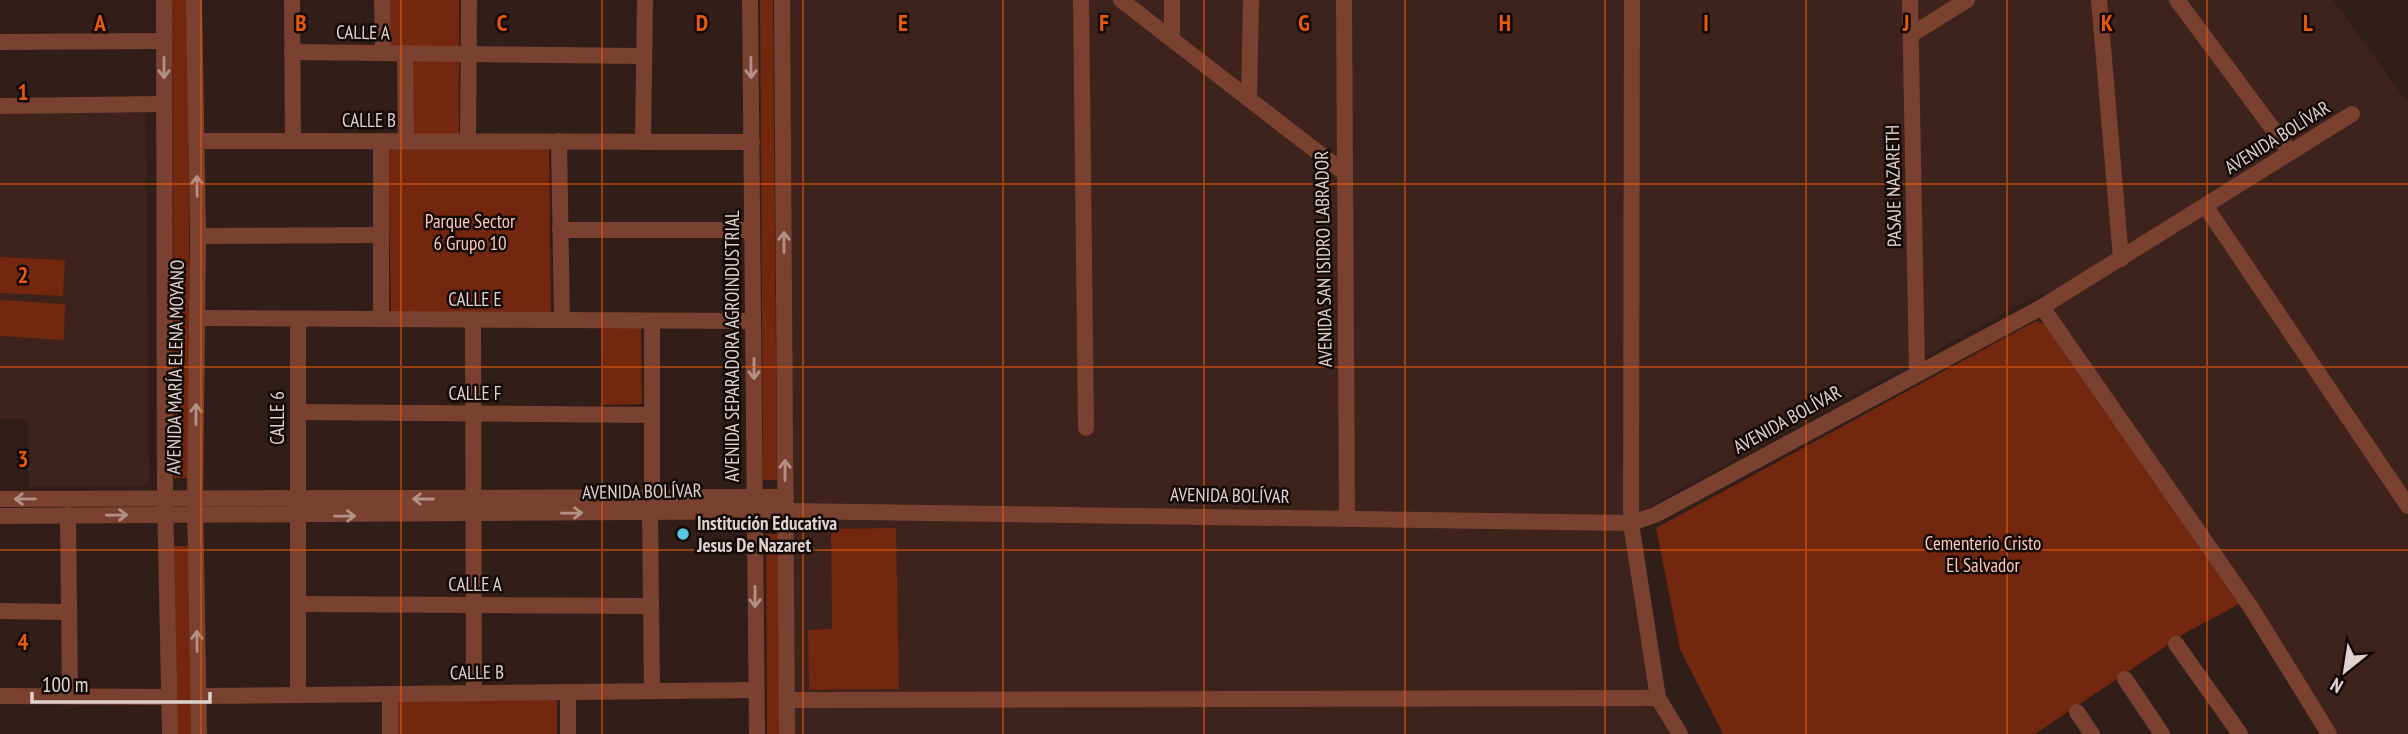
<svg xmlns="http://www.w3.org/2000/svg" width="2408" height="734" font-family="'PT Sans Narrow',sans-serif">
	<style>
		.built { fill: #3d231b }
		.green { fill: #73270f }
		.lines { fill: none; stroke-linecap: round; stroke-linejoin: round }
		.minor { stroke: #7a4130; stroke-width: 16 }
		.oneway { stroke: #b29187 }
		.grid { fill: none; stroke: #e8590c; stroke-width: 2; stroke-opacity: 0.55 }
		.poi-dot { fill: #59c8e4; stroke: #130a08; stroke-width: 2.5 }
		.labels { text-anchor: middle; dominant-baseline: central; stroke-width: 5; stroke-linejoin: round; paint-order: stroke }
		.street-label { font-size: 19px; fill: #dfd2ce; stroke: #130a08 }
		.park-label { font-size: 19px; fill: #fdc9ba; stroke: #130a08 }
		.poi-label { font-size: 19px; font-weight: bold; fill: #dfd2ce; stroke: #130a08; text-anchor: start }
		.grid-label { font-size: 23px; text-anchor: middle; font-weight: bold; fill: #e8590c; stroke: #130a08; stroke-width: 5; stroke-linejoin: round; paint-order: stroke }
	</style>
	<rect width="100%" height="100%" fill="#311e18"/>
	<g class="built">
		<path d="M788 0H2333L2408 103V734H2337L2041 293 1639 512 1627 536 1663 695 1686 734H794Z"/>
		<path d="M146 108 149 486 29 487 28 419H0V112Z"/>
	</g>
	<g class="green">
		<path d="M172 0H188L190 478H174Z"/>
		<path d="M387 0H459V49L387 48Z"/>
		<path d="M760 0H773L777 480H763Z"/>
		<path d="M412 60H459V137H413Z"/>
		<path d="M549 148 551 315 391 316 388 149Z"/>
		<path d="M0 257 65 260 63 296 0 293Z"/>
		<path d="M0 300 65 304 64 340 0 336Z"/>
		<path d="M2036 321 2050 326 2243 602 2187 632 2035 734H1723L1680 649 1656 528Z"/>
		<path d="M602 326H641L642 404 603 405Z"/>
		<path d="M896 528 899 689 809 690 808 630 832 629 831 529Z"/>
		<path d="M766 534H779L780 734H767Z"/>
		<path d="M173 546H190L191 734H176Z"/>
		<path d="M557 699V734H395V701Z"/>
	</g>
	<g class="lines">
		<g class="minor">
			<path d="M164 0 165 497 170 734"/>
			<path d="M194 0 198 236 195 497 199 734"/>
			<path d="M292 0 293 141"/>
			<path d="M382 0 383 53"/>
			<path d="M750 0 757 734"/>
			<path d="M782 0 787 734"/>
			<path d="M1081 0 1086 428"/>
			<path d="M1121 0 1342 171"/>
			<path d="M1344 0 1347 517"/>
			<path d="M1632 0 1631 523 1658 698 1680 734"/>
			<path d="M1910 0 1917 371"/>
			<path d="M2099 0 2121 259"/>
			<path d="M2177 0 2290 152"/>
			<path d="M1911 35 1967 0"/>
			<path d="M1172 39V0"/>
			<path d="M0 42 164 41"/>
			<path d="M292 52 642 56"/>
			<path d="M405 53 406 141"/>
			<path d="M1249 99 1251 0"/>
			<path d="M0 106 164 104"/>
			<path d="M197 141 752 142"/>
			<path d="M381 141V319"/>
			<path d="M468 141 469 0"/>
			<path d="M559 141 562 320"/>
			<path d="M643 141 645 0"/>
			<path d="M2206 207 2408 506"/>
			<path d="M560 230H752"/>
			<path d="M198 236 381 235"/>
			<path d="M2042 307 2250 606 2329 734"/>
			<path d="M197 318 753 321"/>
			<path d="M298 319V695"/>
			<path d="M473 320 474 693"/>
			<path d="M652 321V496"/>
			<path d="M298 412 652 415"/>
			<path d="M0 499 786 497"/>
			<path d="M650 512 652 691"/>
			<path d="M68 515 70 696"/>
			<path d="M0 516 786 511 1631 523 1655 515 2042 307 2352 114"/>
			<path d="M298 604 651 606"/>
			<path d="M0 611 69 612"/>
			<path d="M2176 644 2240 734"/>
			<path d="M2125 679 2162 734"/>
			<path d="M568 692V734"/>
			<path d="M0 696 169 697"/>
			<path d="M199 696 756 690"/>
			<path d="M787 700 1658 698"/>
			<path d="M2077 712 2092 734"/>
			<path d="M390 734V694"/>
		</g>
	</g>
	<defs><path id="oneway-shaft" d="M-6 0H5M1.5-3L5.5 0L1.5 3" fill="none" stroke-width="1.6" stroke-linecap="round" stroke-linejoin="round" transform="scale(1.75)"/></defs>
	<g class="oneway">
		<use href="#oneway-shaft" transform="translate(164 68) rotate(90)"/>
		<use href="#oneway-shaft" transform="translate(751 68) rotate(89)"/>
		<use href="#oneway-shaft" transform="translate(197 186) rotate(-91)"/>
		<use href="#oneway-shaft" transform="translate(784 242) rotate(-90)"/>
		<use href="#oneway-shaft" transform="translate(754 369) rotate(90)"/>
		<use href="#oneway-shaft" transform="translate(196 414) rotate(-89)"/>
		<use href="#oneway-shaft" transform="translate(785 470) rotate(-90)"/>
		<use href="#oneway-shaft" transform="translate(25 499) rotate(179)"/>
		<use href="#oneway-shaft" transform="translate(423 499) rotate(180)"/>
		<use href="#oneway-shaft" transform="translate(572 513) rotate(-1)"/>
		<use href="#oneway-shaft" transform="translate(117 515) rotate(-1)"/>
		<use href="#oneway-shaft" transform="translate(345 516) rotate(-1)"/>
		<use href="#oneway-shaft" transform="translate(755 597) rotate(90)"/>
		<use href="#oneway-shaft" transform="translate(197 641) rotate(-91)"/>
	</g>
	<path class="grid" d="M201 0V734M401 0V734M602 0V734M803 0V734M1003 0V734M1204 0V734M1405 0V734M1605 0V734M1806 0V734M2007 0V734M2207 0V734M0 184H2408M0 367H2408M0 550H2408"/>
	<circle class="poi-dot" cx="683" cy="534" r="7"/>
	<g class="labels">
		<g class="street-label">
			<text transform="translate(363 32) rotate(1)">CALLE A</text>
			<text x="369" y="120">CALLE B</text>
			<text transform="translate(2277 137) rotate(-32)">AVENIDA BOLÍVAR</text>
			<text transform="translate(1893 186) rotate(-91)">PASAJE NAZARETH</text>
			<text transform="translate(1323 259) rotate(-91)">AVENIDA SAN ISIDRO LABRADOR</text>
			<text x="475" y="299">CALLE E</text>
			<text transform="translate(732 346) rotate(-90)">AVENIDA SEPARADORA AGROINDUSTRIAL</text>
			<text transform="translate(175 367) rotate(-89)">AVENIDA MARÍA ELENA MOYANO</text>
			<text x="475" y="393">CALLE F</text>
			<text transform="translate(277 418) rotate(-90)">CALLE 6</text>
			<text transform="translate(1787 419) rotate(-29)">AVENIDA BOLÍVAR</text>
			<text transform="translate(642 491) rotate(-1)">AVENIDA BOLÍVAR</text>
			<text transform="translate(1230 495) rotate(1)">AVENIDA BOLÍVAR</text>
			<text x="475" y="584">CALLE A</text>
			<text transform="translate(477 672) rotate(-1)">CALLE B</text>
		</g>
		<g class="park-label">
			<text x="470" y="221">Parque Sector<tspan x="470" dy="22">6 Grupo 10</tspan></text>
			<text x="1983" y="543">Cementerio Cristo<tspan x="1983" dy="22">El Salvador</tspan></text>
		</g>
		<g class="poi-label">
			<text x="697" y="523">Institución Educativa<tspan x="697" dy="22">Jesus De Nazaret</tspan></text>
		</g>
	</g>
	<g class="grid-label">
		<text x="100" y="31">A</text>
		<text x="301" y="31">B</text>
		<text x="502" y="31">C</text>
		<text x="702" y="31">D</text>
		<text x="903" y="31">E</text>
		<text x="1104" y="31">F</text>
		<text x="1304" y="31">G</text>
		<text x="1505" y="31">H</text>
		<text x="1706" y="31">I</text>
		<text x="1906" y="31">J</text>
		<text x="2107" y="31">K</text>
		<text x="2308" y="31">L</text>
		<text x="23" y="100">1</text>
		<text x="23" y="283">2</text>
		<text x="23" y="467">3</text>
		<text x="23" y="650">4</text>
	</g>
	<g transform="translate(2345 671) rotate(210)" stroke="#130a08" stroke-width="5" paint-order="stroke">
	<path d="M0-5L12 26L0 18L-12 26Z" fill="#dfd2ce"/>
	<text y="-10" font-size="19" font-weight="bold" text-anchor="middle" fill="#dfd2ce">N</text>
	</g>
	<path d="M32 692v10h178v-10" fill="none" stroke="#dfd2ce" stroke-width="3.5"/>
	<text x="42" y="692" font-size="21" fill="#dfd2ce" stroke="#130a08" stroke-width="5" paint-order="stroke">100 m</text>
</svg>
